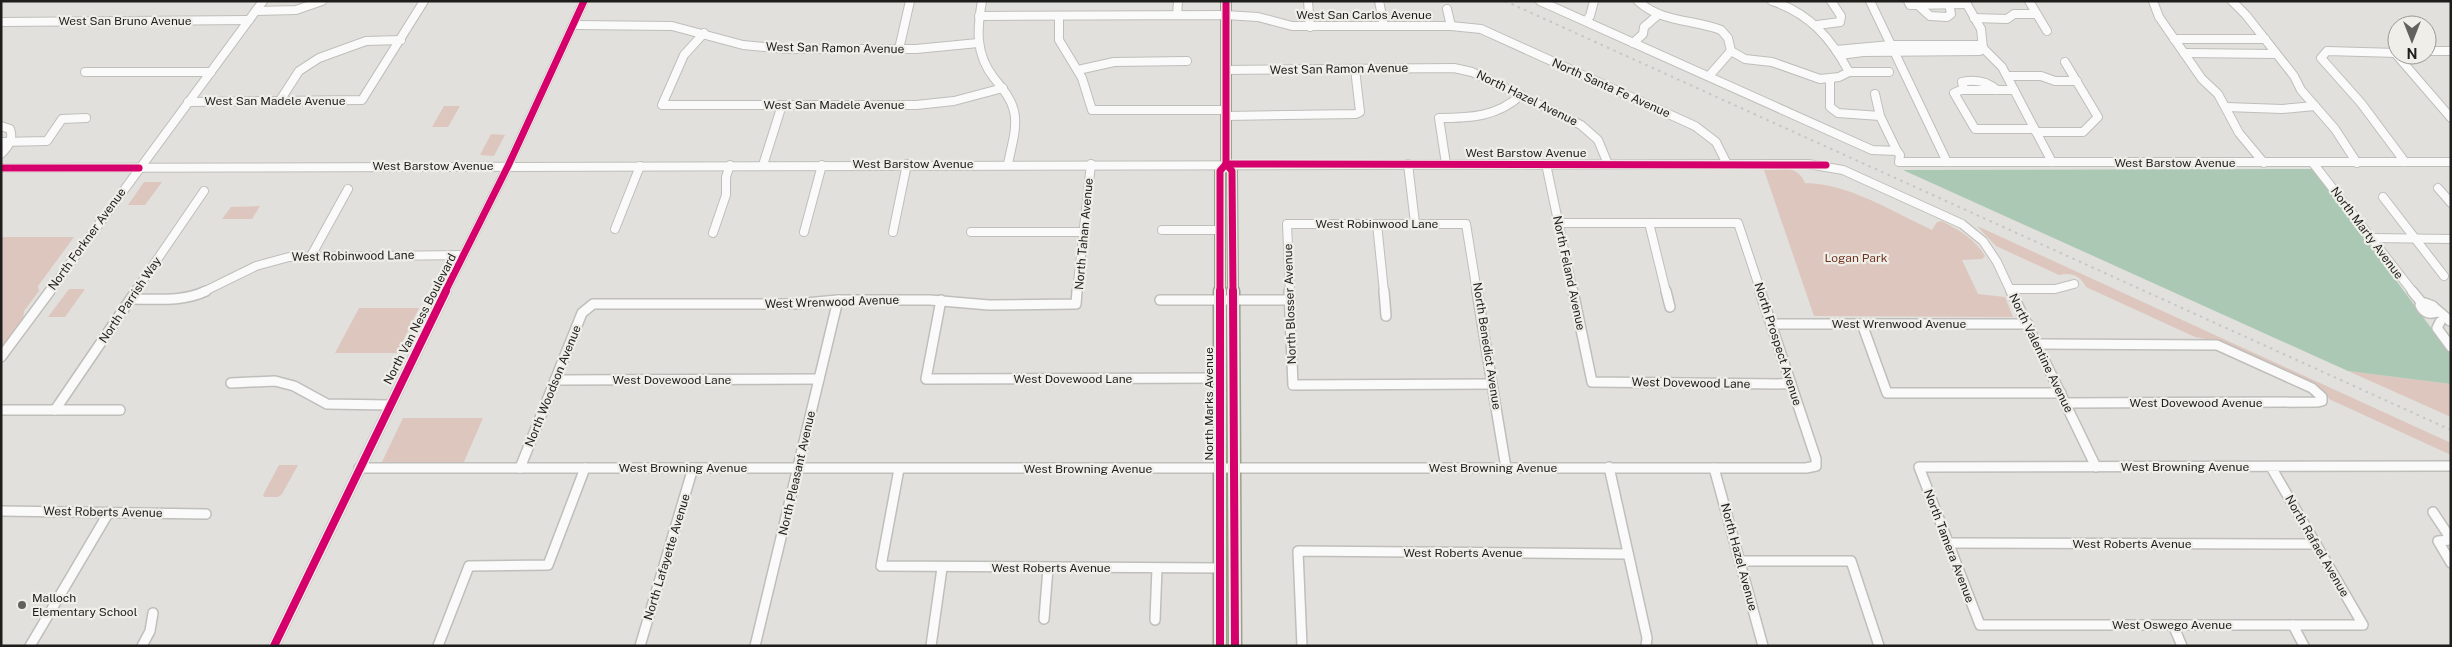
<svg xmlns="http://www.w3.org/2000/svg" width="2452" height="647" font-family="'Public Sans',sans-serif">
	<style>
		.green { fill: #ddc6bd }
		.water { fill: #aac8b3 }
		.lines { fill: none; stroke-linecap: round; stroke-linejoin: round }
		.minor-far1-casing { stroke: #bfbebb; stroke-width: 10 }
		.minor-casing { stroke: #bfbebb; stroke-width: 12 }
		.major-far1-casing { stroke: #9ba18d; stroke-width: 12 }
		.major-casing { stroke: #9ba18d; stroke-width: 15 }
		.minor-far1 { stroke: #fafafa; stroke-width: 8 }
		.minor { stroke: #fafafa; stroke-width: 9 }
		.major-far1 { stroke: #e2e5da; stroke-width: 10 }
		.major { stroke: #e2e5da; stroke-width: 12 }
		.rail { stroke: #c7c6c6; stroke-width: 2; stroke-dasharray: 2.5 4.5; stroke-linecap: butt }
		.cycleway-far1-casing { stroke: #efeee8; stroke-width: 9 }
		.cycleway-casing { stroke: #efeee8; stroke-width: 11 }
		.cycleway-far1 { stroke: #d6006c; stroke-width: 7 }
		.cycleway { stroke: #d6006c; stroke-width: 8 }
		.poi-dot { fill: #62615f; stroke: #efeee8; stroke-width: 2 }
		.labels { text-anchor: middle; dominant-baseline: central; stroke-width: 4.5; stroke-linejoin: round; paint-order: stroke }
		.street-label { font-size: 12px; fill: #1e1d1b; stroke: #efeee8 }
		.park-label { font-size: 12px; fill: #723522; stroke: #efeee8 }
		.poi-label { font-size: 12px; fill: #1e1d1b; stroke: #efeee8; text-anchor: start }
	</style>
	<rect width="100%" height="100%" fill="#e1e0dc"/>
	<g class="green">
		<path d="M444 106H460L448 127H432Z"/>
		<path d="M491 134 505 135 494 156 480 155Z"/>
		<path d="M1764 170C1782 170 1797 164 1805 183 1850 184 1891 211 1932 230L1937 222 1942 221C1959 230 1975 239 1985 256L1982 259 1962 260 1978 294 2005 297 2013 317 1814 316Z"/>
		<path d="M144 182H162L145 205H128Z"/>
		<path d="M260 206 252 219H222L231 207Z"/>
		<path d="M1977 226 2451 443V455L2329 399 2324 391 2315 385 2220 342 2195 337 2086 287C2081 276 2071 272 2059 275L1996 246Z"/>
		<path d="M1 237H74L38 286 39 291 24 311 23 320 1 349Z"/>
		<path d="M69 289H85L65 317H48Z"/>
		<path d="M359 308H419L397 353H335Z"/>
		<path d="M2348 371 2451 384V417Z"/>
		<path d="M403 418H483L463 464H381Z"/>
		<path d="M279 465H298L282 494 278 497H264L263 495Z"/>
	</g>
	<path class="water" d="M2314 169 2451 355V384L2348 371 1903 170Z"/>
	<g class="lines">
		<g class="minor-far1-casing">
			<g id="minor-far1">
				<path d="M982 1C977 29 975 54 994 78 1002 88 1011 98 1014 111 1018 128 1011 147 1008 164"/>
				<path d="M1308 1 1310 27"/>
				<path d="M1379 1 1384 26"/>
				<path d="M1540 1 1872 150 1897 151 1880 116 1838 113 1830 107V80"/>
				<path d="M1638 1C1662 23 1693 19 1721 30L1728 38 1731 51 1745 59 1772 62 1820 79 1839 77 1849 72C1831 38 1809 13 1772 1"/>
				<path d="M1870 1 1947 162"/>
				<path d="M1908 1 1910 5 1967 4"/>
				<path d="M1965 1 1981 29 1983 48 2002 67 2052 162"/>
				<path d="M2029 1 2047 31"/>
				<path d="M2153 1 2159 17 2202 79 2218 94 2239 133 2264 163"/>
				<path d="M2232 1 2246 15 2294 76 2301 90 2335 129 2357 163"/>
				<path d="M1918 5 1930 16 1947 17 1951 14 1949 4"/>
				<path d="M1447 9 1451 26"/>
				<path d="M256 11 296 10 322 1"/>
				<path d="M1177 15 1178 1"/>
				<path d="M979 16 1225 15 1258 17 1292 26H1451L1481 29 1695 126 1716 142 1727 164"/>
				<path d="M1059 16V40L1082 78 1092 110H1225"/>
				<path d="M1974 18 2007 19 2014 14H2036"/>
				<path d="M1586 21 1590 16 1594 1"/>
				<path d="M1 22 249 20"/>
				<path d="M575 25 672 26 743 45 787 49H916L978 43"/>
				<path d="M1817 25 1840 22 1841 16 1831 1"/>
				<path d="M704 33 684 55 662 105H916L954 101 1003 88"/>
				<path d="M2174 39H2265"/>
				<path d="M1633 43 1643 34 1644 27 1658 15"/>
				<path d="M899 49 910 1"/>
				<path d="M1836 50 1891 45H1978L1983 48 1980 51 1863 52 1840 55"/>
				<path d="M2427 51H2451"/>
				<path d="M2184 53 2276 54"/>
				<path d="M2395 53 2451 118"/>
				<path d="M2397 53 2327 51 2321 58 2361 103 2405 162"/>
				<path d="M1078 70 1114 62 1187 61"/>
				<path d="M1225 70 1454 68 1472 72 1581 125 1598 140 1608 164"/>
				<path d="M85 72H211"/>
				<path d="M1849 72H1889"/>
				<path d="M1709 76 1731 51"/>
				<path d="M2008 76H2041L2055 81H2077"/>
				<path d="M1964 90 1962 82C1975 79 1987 81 1997 90"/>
				<path d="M2014 90H1961L1954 93 1975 129H2034"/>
				<path d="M1875 94 1880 116"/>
				<path d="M188 102 362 100 424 1"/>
				<path d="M279 102 299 71 319 58 366 41 401 40"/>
				<path d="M2226 107 2282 109 2315 106"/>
				<path d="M1225 116 1356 114 1360 112 1355 69"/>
				<path d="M1 126 10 129C14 139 8 147 1 154"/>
				<path d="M2036 132H2083L2098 117 2065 62"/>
				<path d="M1 142 47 141 62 119 86 118"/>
				<path d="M1897 151 1900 155 1899 162H2451"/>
				<path d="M2313 163 2413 292"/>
				<path d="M1408 164 1415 223"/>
				<path d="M1446 164 1439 118C1470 118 1497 117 1521 95"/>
				<path d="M1546 164 1573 292"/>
				<path d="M763 165 782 105"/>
				<path d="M1 168 1808 164 1843 170 1962 224 1983 241 1997 262 2011 292"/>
				<path d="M2438 188 2451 203"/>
				<path d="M2383 197 2444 276"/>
				<path d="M1559 223H1738L1761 292"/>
				<path d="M1649 223 1666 292"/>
				<path d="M1377 224 1384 292"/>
				<path d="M615 229 640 166"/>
				<path d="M1162 230H1220"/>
				<path d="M804 232 822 165"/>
				<path d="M893 232 907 164"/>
				<path d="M971 232H1084"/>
				<path d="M713 233 726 195V177L730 165"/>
				<path d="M2371 238 2451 239"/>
				<path d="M311 256 348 189"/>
				<path d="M2010 289H2055L2074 284"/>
				<path d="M49 292 263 1"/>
				<path d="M135 292 204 191"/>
				<path d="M203 292 256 266 289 257 464 255"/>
				<path d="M445 292 508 166 584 1"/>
				<path d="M1077 292 1091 164"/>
				<path d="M1290 292 1287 224H1466L1477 292"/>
			</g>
		</g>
		<g class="minor-casing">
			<g id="minor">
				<path d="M1289 291 1293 385 1492 384"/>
				<path d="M1384 291 1386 316"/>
				<path d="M1477 291 1492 384"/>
				<path d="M1573 291 1592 382 1791 384"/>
				<path d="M1666 291 1670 307"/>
				<path d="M2011 291 2096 467"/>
				<path d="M2412 291 2422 303"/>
				<path d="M131 299C156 299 183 302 206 291"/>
				<path d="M941 300 926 379 1220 378"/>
				<path d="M1160 300H1290"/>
				<path d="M2425 303 2433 306 2437 312C2429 315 2423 312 2420 305Z"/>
				<path d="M2436 309 2450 321"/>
				<path d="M2440 322 2437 328 2451 347"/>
				<path d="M1771 324H2028"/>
				<path d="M1862 324 1887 393H2061"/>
				<path d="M2037 344 2217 345 2312 388 2322 397V401L2318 402 2066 403"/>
				<path d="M1 357 50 291"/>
				<path d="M555 380 819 379"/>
				<path d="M231 383 275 381 294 386 327 404 389 405"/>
				<path d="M1492 384 1506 468"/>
				<path d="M1 410H120"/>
				<path d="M55 410 136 291"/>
				<path d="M1609 467 1647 638 1646 646"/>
				<path d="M2271 467 2363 625H1980L1919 467 2451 466"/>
				<path d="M359 468H1806L1816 466V459L1760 291"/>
				<path d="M520 468 582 313 593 304H795L838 300H930L989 305 1076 304 1077 291"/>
				<path d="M1714 468 1763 646"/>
				<path d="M899 469 881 566 1221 568"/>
				<path d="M1 511 206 514"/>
				<path d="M2433 512 2451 539"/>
				<path d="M2451 540 2438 541 2451 563"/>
				<path d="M1948 543 2316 544"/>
				<path d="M1740 561H1851L1879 646"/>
				<path d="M1044 619 1048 568"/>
				<path d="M1155 620 1157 568"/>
				<path d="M2173 625 2182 646"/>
				<path d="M2293 625 2304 646"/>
				<path d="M30 646 109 512"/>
				<path d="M142 646 150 631 153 613"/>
				<path d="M274 646 446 291"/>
				<path d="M438 646 469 566 548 565 585 468"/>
				<path d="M640 646 693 468"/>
				<path d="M755 646 838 300"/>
				<path d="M931 646 942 568"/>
				<path d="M1302 646 1298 551 1628 554"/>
			</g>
		</g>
		<g class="major-far1-casing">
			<g id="major-far1">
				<path d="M1226 164 1232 171 1233 292"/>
				<path d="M1220 292V171L1226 164V1"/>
			</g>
		</g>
		<g class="major-casing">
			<g id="major">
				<path d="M1220 291V646"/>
				<path d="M1233 291 1235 646"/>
			</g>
		</g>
		<use href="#minor-far1" class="minor-far1"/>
		<use href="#minor" class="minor"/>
		<use href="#major-far1" class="major-far1"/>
		<use href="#major" class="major"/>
		<path class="rail" d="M1505 1 2451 430"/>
		<g class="cycleway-far1-casing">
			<g id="cycleway-far1">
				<path d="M1226 164 1826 165"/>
				<path d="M1226 164 1232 171 1233 292"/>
				<path d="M1 168H139"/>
				<path d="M445 292 508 166 584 1"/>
				<path d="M1220 292V171L1226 164V1"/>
			</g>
		</g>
		<g class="cycleway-casing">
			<g id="cycleway">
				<path d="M1220 291V646"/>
				<path d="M1233 291 1235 646"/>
				<path d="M274 646 446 291"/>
			</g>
		</g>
		<use href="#cycleway-far1" class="cycleway-far1"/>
		<use href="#cycleway" class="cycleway"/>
	</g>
	<circle class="poi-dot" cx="22" cy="605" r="5"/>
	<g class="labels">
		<g class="street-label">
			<text x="1364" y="15">West San Carlos Avenue</text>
			<text x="125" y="21">West San Bruno Avenue</text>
			<text transform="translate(835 48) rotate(1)">West San Ramon Avenue</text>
			<text transform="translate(1339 69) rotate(-1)">West San Ramon Avenue</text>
			<text transform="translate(1611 88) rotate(24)">North Santa Fe Avenue</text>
			<text transform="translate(1527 98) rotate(26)">North Hazel Avenue</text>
			<text x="275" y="101">West San Madele Avenue</text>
			<text x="834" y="105">West San Madele Avenue</text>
			<text x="1526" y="153">West Barstow Avenue</text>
			<text x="2175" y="163">West Barstow Avenue</text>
			<text x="913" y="164">West Barstow Avenue</text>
			<text x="433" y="166">West Barstow Avenue</text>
			<text x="1377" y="224">West Robinwood Lane</text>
			<text transform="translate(2367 233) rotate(53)">North Marty Avenue</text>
			<text transform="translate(1084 234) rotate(-85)">North Tahan Avenue</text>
			<text transform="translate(87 239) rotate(-54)">North Forkner Avenue</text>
			<text transform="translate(353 256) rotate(-1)">West Robinwood Lane</text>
			<text transform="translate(1569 273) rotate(78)">North Feland Avenue</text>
			<text transform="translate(130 300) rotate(-56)">North Parrish Way</text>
			<text transform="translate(832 302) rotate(-2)">West Wrenwood Avenue</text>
			<text transform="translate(1290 304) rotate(-92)">North Blosser Avenue</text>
			<text transform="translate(420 319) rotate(-63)">North Van Ness Boulevard</text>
			<text x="1899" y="324">West Wrenwood Avenue</text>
			<text transform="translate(1778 344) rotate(72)">North Prospect Avenue</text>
			<text transform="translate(1487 346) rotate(81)">North Benedict Avenue</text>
			<text transform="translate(2041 353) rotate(64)">North Valentine Avenue</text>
			<text x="1073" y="379">West Dovewood Lane</text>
			<text x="672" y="380">West Dovewood Lane</text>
			<text transform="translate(1691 383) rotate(1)">West Dovewood Lane</text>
			<text transform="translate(553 386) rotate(-68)">North Woodson Avenue</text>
			<text x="2196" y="403">West Dovewood Avenue</text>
			<text transform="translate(1209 404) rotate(-90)">North Marks Avenue</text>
			<text x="2185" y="467">West Browning Avenue</text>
			<text x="683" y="468">West Browning Avenue</text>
			<text x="1493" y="468">West Browning Avenue</text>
			<text x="1088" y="469">West Browning Avenue</text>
			<text transform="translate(797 473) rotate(-77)">North Pleasant Avenue</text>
			<text transform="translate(103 512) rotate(1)">West Roberts Avenue</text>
			<text x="2132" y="544">West Roberts Avenue</text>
			<text transform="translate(1949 546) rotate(69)">North Tamera Avenue</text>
			<text transform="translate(2317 546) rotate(60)">North Rafael Avenue</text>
			<text x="1463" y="553">West Roberts Avenue</text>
			<text transform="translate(667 557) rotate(-73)">North Lafayette Avenue</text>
			<text transform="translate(1739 557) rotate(75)">North Hazel Avenue</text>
			<text x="1051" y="568">West Roberts Avenue</text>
			<text x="2172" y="625">West Oswego Avenue</text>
		</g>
		<g class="park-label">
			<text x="1856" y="258">Logan Park</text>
		</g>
		<g class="poi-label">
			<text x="32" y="598">Malloch<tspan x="32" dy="14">Elementary School</tspan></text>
		</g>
	</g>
	<rect width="2452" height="647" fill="none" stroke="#1e1d1b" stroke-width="5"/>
	<g transform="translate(2412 40) rotate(180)"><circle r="24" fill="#efeee8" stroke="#9b9a96"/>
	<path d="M0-4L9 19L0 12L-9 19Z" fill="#62615f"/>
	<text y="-8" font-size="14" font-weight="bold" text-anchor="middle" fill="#1e1d1b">N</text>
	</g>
</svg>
